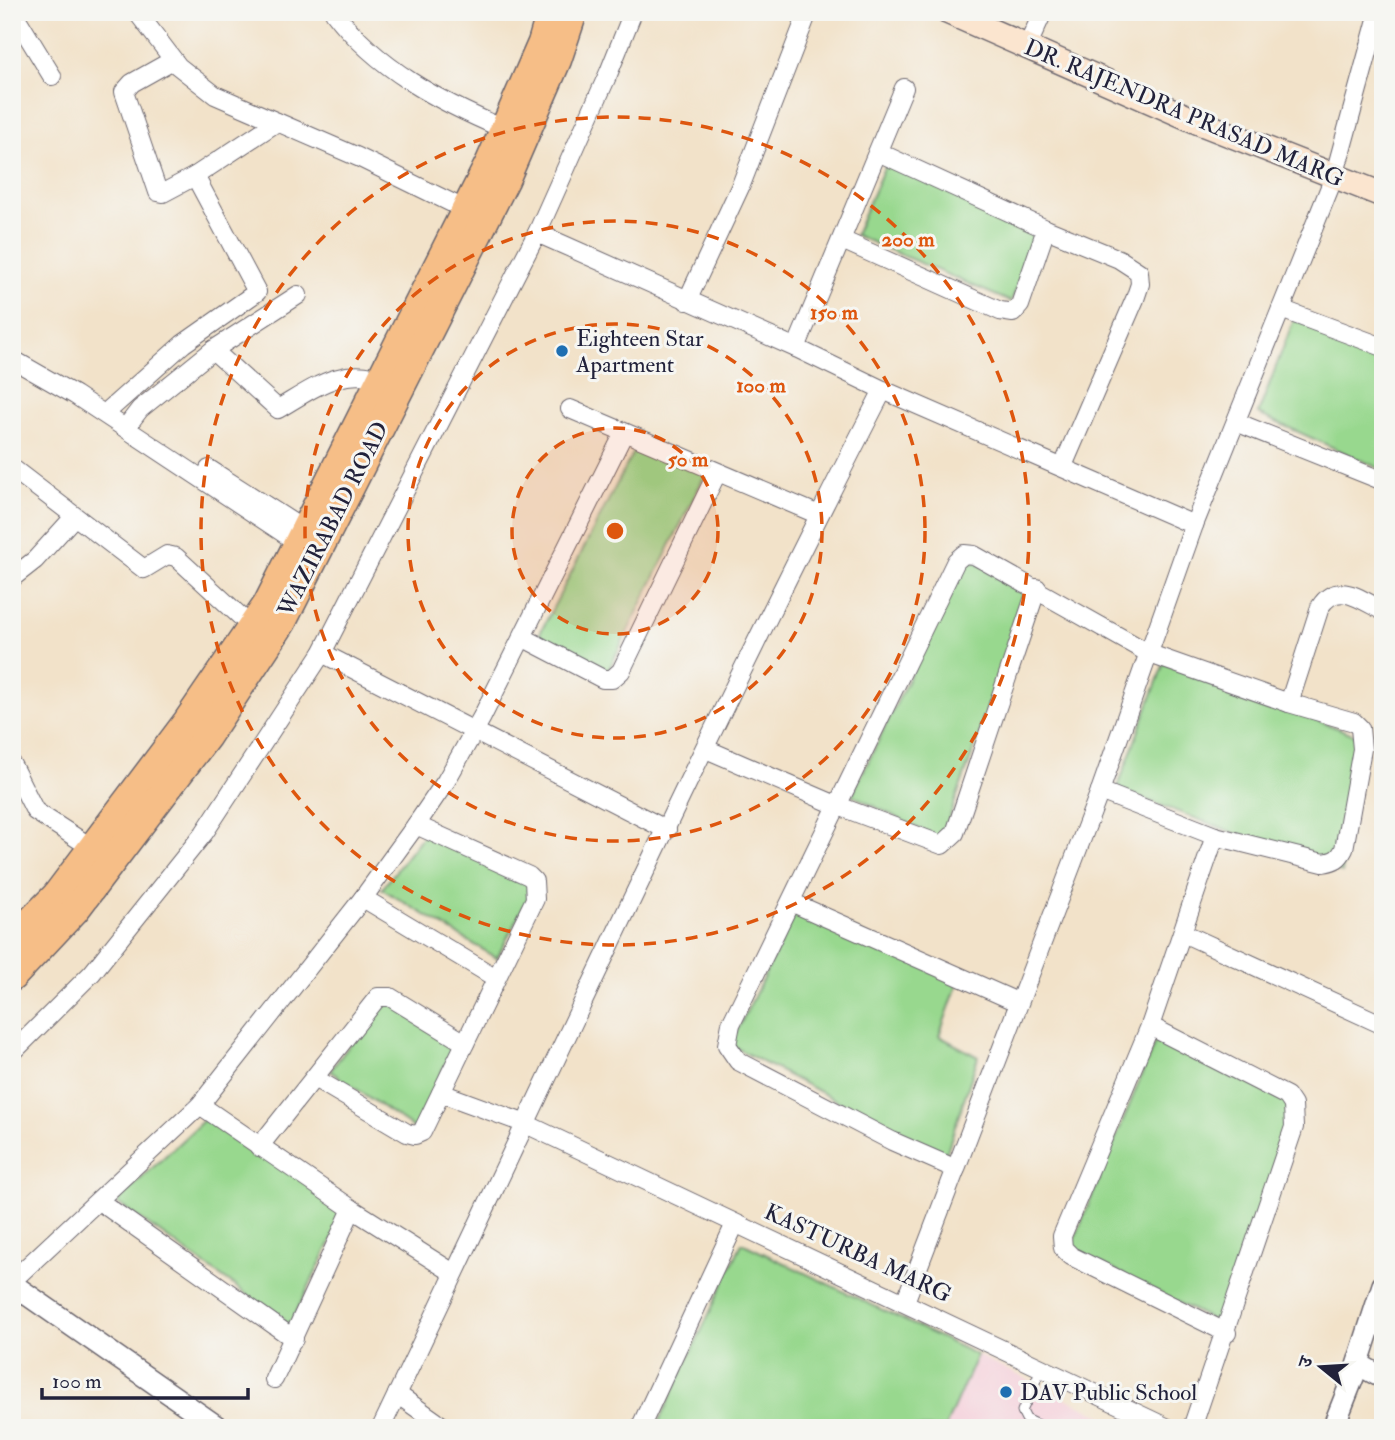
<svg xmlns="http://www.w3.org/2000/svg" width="1395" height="1440" font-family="'IM FELL Double Pica','Noto Serif Devanagari',serif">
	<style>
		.built { fill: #f5cfda }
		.green { fill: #98d88e; stroke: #5d7d64; stroke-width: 2 }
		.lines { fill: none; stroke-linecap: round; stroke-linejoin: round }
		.service-casing { stroke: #6b656d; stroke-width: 11 }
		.minor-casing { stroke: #6b656d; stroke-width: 20 }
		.tertiary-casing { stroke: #6b656d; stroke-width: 24 }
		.secondary-casing { stroke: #6b656d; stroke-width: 27 }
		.trunk-casing { stroke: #6b656d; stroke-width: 31 }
		.service { stroke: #fff; stroke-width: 9 }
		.minor { stroke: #fff; stroke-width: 18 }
		.tertiary { stroke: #fff; stroke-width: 21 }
		.secondary { stroke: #fbe5cf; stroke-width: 24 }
		.trunk { stroke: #f6be87; stroke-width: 28 }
		.ring { fill: none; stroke: #de560e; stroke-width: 3.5; stroke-dasharray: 12 9 }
		.poi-dot { fill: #1f6fb2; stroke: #f6f6f2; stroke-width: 2.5 }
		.labels { text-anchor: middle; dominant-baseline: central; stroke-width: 6; stroke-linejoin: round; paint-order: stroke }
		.street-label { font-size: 23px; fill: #22223b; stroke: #f6f6f2 }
		.poi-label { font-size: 23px; fill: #22223b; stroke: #f6f6f2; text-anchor: start }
		.centre { fill: #de560e; stroke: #f6f6f2; stroke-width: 3.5 }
		.ring-label { font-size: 21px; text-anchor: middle; font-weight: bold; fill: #de560e; stroke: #f6f6f2; stroke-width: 6; stroke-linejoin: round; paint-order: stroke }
	</style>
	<rect width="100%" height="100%" fill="#f6f6f2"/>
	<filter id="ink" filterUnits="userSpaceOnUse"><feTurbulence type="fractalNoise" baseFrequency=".0143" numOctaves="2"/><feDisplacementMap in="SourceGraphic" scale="14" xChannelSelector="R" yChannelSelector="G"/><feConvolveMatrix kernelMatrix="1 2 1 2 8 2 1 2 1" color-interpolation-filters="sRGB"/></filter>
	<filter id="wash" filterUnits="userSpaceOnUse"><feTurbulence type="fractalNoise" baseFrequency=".00686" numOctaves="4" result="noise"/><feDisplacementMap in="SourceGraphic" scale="28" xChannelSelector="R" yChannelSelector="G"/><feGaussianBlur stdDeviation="1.57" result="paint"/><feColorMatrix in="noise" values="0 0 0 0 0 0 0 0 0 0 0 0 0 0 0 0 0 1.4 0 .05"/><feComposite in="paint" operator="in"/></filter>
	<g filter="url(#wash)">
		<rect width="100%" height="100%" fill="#f2e2c9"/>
		<path class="built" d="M977 1355 1127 1428H945Z"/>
		<g class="green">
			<path d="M886 163 1040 228 1011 302 855 235Z"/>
			<path d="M1294 319 1383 353V470L1258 414Z"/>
			<path d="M639 441 706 473 607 673 537 639Z"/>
			<path d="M967 558 1033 587 941 840 852 795Z"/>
			<path d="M1164 663 1361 737 1342 873 1117 789Z"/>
			<path d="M428 829 535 884 497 958 382 889Z"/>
			<path d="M800 904 959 980 939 1036 978 1057 945 1157 730 1045Z"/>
			<path d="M389 993 456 1041 415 1129 330 1071Z"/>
			<path d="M1160 1030 1298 1106 1222 1325 1071 1248Z"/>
			<path d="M207 1117 347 1209 290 1325 116 1202Z"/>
			<path d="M742 1243 977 1355 945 1428H656Z"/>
		</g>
	</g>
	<g filter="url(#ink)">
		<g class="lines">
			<g class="service-casing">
				<path id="service" d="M1042 1367 1022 1411 1026 1419 1045 1428"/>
			</g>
			<g class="minor-casing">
				<g id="minor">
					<path d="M13 12 52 76"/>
					<path d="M137 12 178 66 215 95 358 157 466 210"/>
					<path d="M334 12C377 69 440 102 504 129"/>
					<path d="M1027 47 1043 12"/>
					<path d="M173 60 132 83 124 92 158 192 163 193 195 176"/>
					<path d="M878 152 1046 229 1119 259 1139 272 1140 284 1135 299 1063 466"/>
					<path d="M537 233 796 348 883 390 1194 525"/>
					<path d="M842 240 1000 311 1013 313 1020 305 1046 229"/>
					<path d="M298 295 213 350 278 409C314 388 344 363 388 382"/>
					<path d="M687 301 741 185 808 12"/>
					<path d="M1281 309 1383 347"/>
					<path d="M796 348 904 88"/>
					<path d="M12 359 75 395 297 542"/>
					<path d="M110 409 183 344 257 292 195 176 277 122"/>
					<path d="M570 409 819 515"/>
					<path d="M130 422 140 409 213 350"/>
					<path d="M1236 422 1383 481"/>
					<path d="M12 468 144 569 167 555 176 557 252 627"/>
					<path d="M209 469 304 530"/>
					<path d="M12 578 35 560 74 517"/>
					<path d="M524 638 603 679H612L621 671 717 473"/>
					<path d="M322 653 667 830"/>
					<path d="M1289 703 1320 607C1337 580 1360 599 1383 611"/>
					<path d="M706 749 836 805 942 845 955 833 1037 588"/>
					<path d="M12 765 35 811 92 848"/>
					<path d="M1215 836 1150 1026 1062 1236 1063 1248 1071 1256 1227 1333"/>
					<path d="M363 898 496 978"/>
					<path d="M791 902 1017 1002"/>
					<path d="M1183 933 1383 1025"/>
					<path d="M1150 1026 1287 1096 1293 1105 1294 1127 1192 1428"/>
					<path d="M12 1053 92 973 204 833 322 653 537 233 609 72 633 12"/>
					<path d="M316 1079 407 1133 415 1135 422 1132 535 899 534 881 529 876 416 825"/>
					<path d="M441 1093 526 1124 1168 1428"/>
					<path d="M200 1105 352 1209 452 1272"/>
					<path d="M259 1147 378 997H390L465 1043"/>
					<path d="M956 1169 892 1141 738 1061 727 1045 731 1024 956 561 964 554 974 555 1150 654 1289 703 1354 722 1360 728 1362 749 1344 849C1339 859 1335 861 1323 863L1215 836 1100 791"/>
					<path d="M99 1201 294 1339"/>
					<path d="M12 1281 200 1105 363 898 416 825 446 781 482 717 624 433"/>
					<path d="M905 1302 1100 791 1194 525 1334 177 1379 12"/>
					<path d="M274 1379 352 1209"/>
					<path d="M397 1394 445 1428"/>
					<path d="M381 1428C547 1081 707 731 883 390"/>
					<path d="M640 1428 735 1224"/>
				</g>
			</g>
			<g class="tertiary-casing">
				<g id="tertiary">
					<path d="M12 1284 219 1428"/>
					<path d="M1358 1364 1383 1378"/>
					<path d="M1333 1428 1354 1375 1383 1285"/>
				</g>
			</g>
			<g class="secondary-casing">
				<path id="secondary" d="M948 12 1198 122 1383 195"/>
			</g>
			<g class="trunk-casing">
				<g id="trunk">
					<path d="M12 940 56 896 187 722 267 605 490 162 542 43 551 12"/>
					<path d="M12 977 74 911 207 736 282 622 505 180 557 60 573 12"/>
				</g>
			</g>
			<use href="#service" class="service"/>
			<use href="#minor" class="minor"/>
			<use href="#tertiary" class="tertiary"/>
			<use href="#secondary" class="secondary"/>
			<use href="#trunk" class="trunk"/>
		</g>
	</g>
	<circle cx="615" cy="531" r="103" fill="#de560e" fill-opacity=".12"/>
	<g class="ring">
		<circle cx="615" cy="531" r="103"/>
		<circle cx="615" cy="531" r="207"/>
		<circle cx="615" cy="531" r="310"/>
		<circle cx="615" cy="531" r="414"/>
	</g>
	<g class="poi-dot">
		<circle cx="562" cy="351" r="7"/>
		<circle cx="1006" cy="1392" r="7"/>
	</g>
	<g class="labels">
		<g class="street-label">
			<text transform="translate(1184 113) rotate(23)">DR. RAJENDRA PRASAD MARG</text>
			<text transform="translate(333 519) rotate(-63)">WAZIRABAD ROAD</text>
			<text transform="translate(858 1253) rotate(25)">KASTURBA MARG</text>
		</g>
		<g class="poi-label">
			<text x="576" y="338">Eighteen Star<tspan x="576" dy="26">Apartment</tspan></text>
			<text x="1020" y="1392">DAV Public School</text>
		</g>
	</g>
	<circle cx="615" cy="531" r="10" class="centre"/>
	<g class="ring-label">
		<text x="908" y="246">200 m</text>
		<text x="834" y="319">150 m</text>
		<text x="761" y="392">100 m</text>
		<text x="688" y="466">50 m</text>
	</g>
	<rect width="1395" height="1440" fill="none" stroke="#f6f6f2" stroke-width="42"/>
	<g transform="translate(1321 1367) rotate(288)" stroke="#f6f6f2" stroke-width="5" paint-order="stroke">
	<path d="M0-5L12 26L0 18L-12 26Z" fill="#22223b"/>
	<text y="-10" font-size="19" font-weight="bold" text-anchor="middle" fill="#22223b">उ</text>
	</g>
	<path d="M42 1388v10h206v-10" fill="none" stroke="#22223b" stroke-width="3.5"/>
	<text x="52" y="1388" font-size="21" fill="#22223b" stroke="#f6f6f2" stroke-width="5" paint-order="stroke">100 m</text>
</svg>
